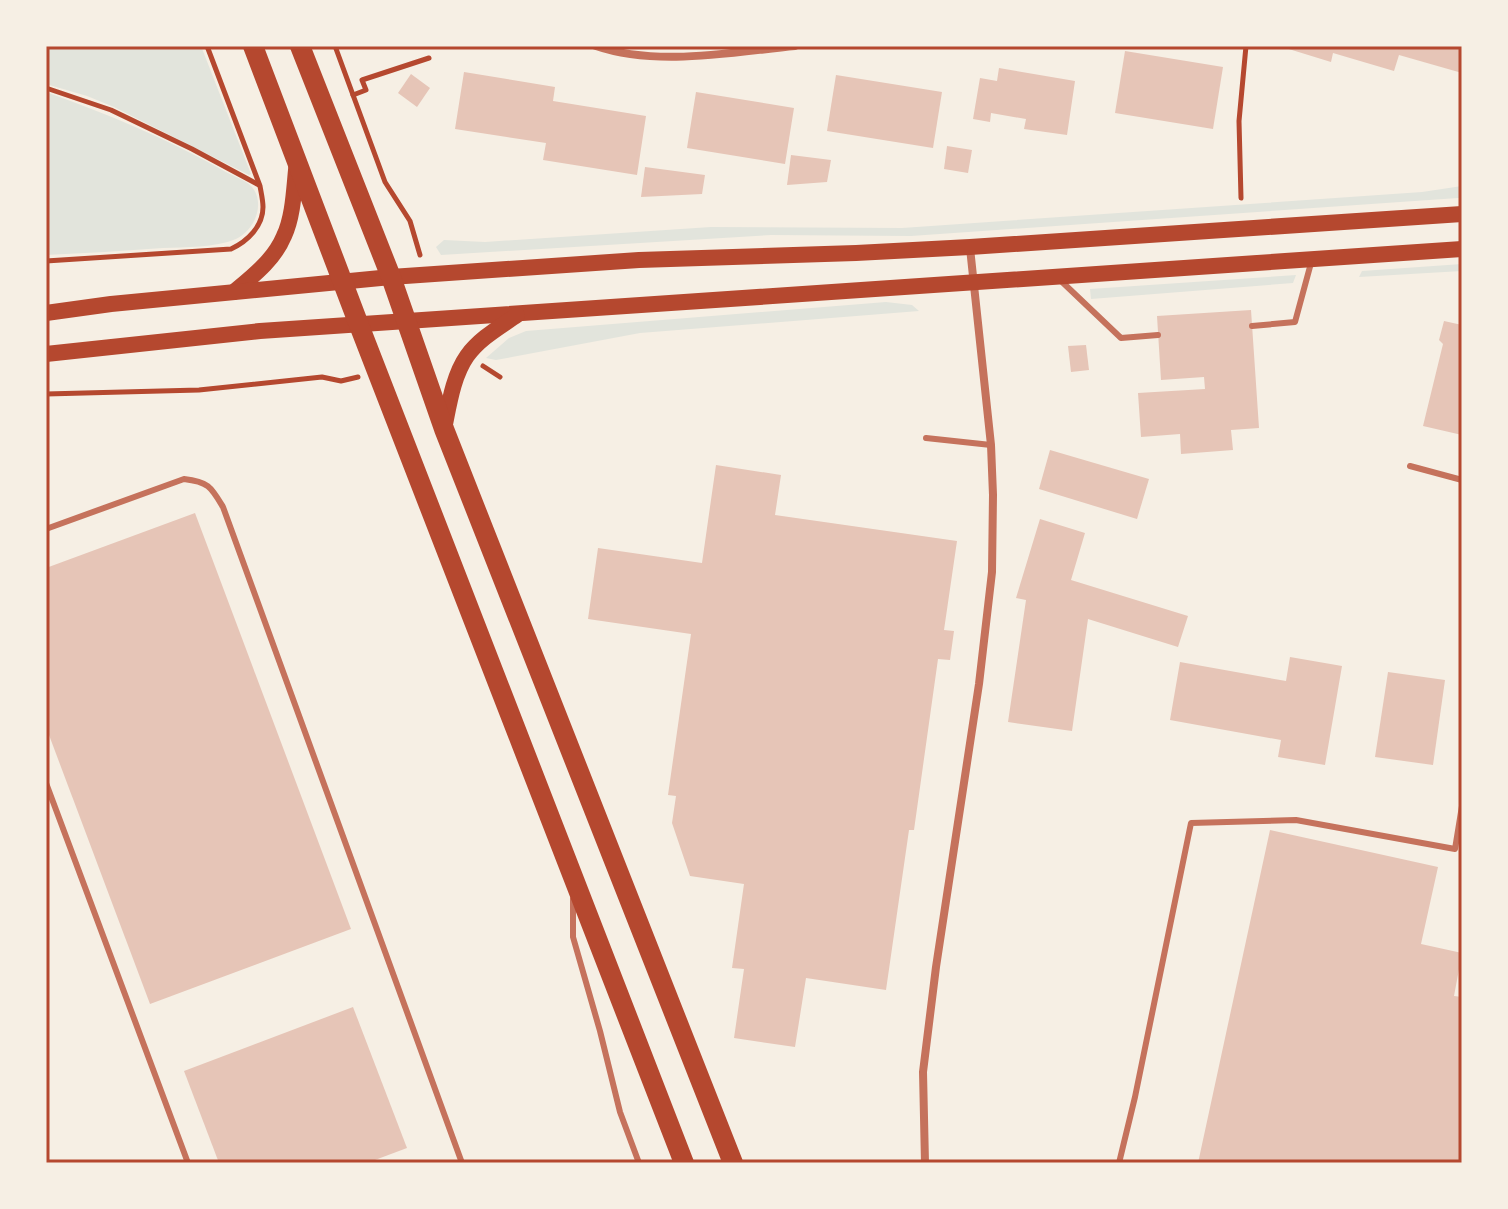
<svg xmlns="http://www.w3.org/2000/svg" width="1508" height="1209" font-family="Cabin,sans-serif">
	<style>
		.green { fill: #e2e4dc }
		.building { fill: #e6c5b7 }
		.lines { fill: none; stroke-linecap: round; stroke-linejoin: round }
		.path { stroke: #b5482f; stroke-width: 5 }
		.service { stroke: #c5725c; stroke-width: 6 }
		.minor { stroke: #c5725c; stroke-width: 8 }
		.secondary { stroke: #b5482f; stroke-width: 16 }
		.primary { stroke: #b5482f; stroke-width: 20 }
		.neatline { fill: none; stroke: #b5482f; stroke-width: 3 }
	</style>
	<rect width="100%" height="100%" fill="#f6efe4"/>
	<g class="green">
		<path d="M46 46H201L251 174 249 175 114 107 87 96 46 84Z"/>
		<path d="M46 92C108 114 168 139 226 172 233 176 246 180 252 187 266 204 254 231 236 239 214 248 186 247 163 248 124 251 85 253 46 255Z"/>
		<path d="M1462 186V198H1458L911 236 771 235 441 255 436 247 444 240 485 242 711 227 902 228 1422 192Z"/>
		<path d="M1462 264V271L1359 277 1362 271Z"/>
		<path d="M1296 275 1293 283 1091 299 1090 289Z"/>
		<path d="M886 302 912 305 919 311 640 333 496 360 486 358 509 338 526 331Z"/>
	</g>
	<g class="building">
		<path d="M1279 46H1462V73L1399 55 1394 71 1333 53 1331 62Z"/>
		<path d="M1125 51 1223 67 1213 129 1115 113Z"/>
		<path d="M999 68 1075 81 1067 135 1024 129 1026 119 991 113 990 122 973 119 980 78 997 81Z"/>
		<path d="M464 72 555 87 553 101 646 116 637 175 543 160 546 143 455 129Z"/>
		<path d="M411 74 430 88 417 107 398 93Z"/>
		<path d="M836 75 942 92 933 148 827 131Z"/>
		<path d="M696 92 794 108 785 164 687 148Z"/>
		<path d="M947 146 972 150 968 173 944 169Z"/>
		<path d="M791 155 831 160 827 182 787 185Z"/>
		<path d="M645 167 705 175 702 194 641 197Z"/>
		<path d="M1251 310 1259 428 1231 430 1233 450 1181 454 1180 434 1141 437 1138 393 1205 389 1204 377 1161 380 1157 316Z"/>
		<path d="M1444 321 1462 325V435L1423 426 1443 344 1439 340Z"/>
		<path d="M1086 345 1089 370 1071 372 1068 346Z"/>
		<path d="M1050 450 1149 479 1137 519 1039 489Z"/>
		<path d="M716 465 781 475 775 515 957 541 944 630 954 631 950 660 938 659 914 830H909L886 990 806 978 795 1047 734 1038 744 969 732 968 744 884 690 876 672 823 676 796 668 795 691 634 588 619 598 548 702 563Z"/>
		<path d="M195 513 351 929 150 1004 46 727V568Z"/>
		<path d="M1040 519 1085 533 1071 580 1188 616 1178 647 1088 619 1072 731 1008 722 1026 600 1016 598Z"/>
		<path d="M1290 657 1342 666 1325 765 1278 757 1281 740 1170 720 1180 662 1286 681Z"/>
		<path d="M1388 672 1445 680 1433 765 1375 757Z"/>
		<path d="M1270 830 1438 867 1421 944 1462 953 1454 996 1462 997V1163H1198Z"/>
		<path d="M353 1007 407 1148 367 1163H219L184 1071Z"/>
	</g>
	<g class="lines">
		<g class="path">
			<path d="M335 46 385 182 410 221 420 255"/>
			<path d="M46 88 111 110 192 149 259 185"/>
			<path d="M353 95 366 90 362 80 429 58"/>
			<path d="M1241 198 1239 121 1246 46"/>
			<path d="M46 261 231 249C248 241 263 226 263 207 263 200 261 192 260 186L207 46"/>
			<path d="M483 366 500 377"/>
			<path d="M46 394 199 390 322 377 341 381 358 377"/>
		</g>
		<g class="service">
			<path d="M1059 279 1121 338 1158 335"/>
			<path d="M1252 326 1295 322 1311 263"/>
			<path d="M926 438 991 445"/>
			<path d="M1410 466 1462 480"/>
			<path d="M46 529 184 479C209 482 211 487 223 507L462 1163"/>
			<path d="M46 783 188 1163"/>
			<path d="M573 899V937L600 1031 620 1112 639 1163"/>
			<path d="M1119 1163 1135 1097 1191 823 1296 820 1455 849 1462 806"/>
		</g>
		<g class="minor">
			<path d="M596 46C657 67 732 52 795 46"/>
			<path d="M925 1163 923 1072 936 967 979 684 992 572 993 495 991 445 970 248"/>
		</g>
		<g class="secondary">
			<path d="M234 292C253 276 274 260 284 236 294 215 294 185 297 161"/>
			<path d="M46 313 111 304 391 277 639 260 856 253 970 247 1462 214"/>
			<path d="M46 354 260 331 1462 249"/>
			<path d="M444 429C449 405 453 376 467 356 480 338 500 327 517 315"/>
		</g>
		<g class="primary">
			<path d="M253 46 359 325 684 1163"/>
			<path d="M300 46 391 277 444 429 733 1163"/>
		</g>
	</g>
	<rect width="1508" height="1209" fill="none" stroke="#f6efe4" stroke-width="96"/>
	<rect x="48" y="48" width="1412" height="1113" class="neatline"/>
</svg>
